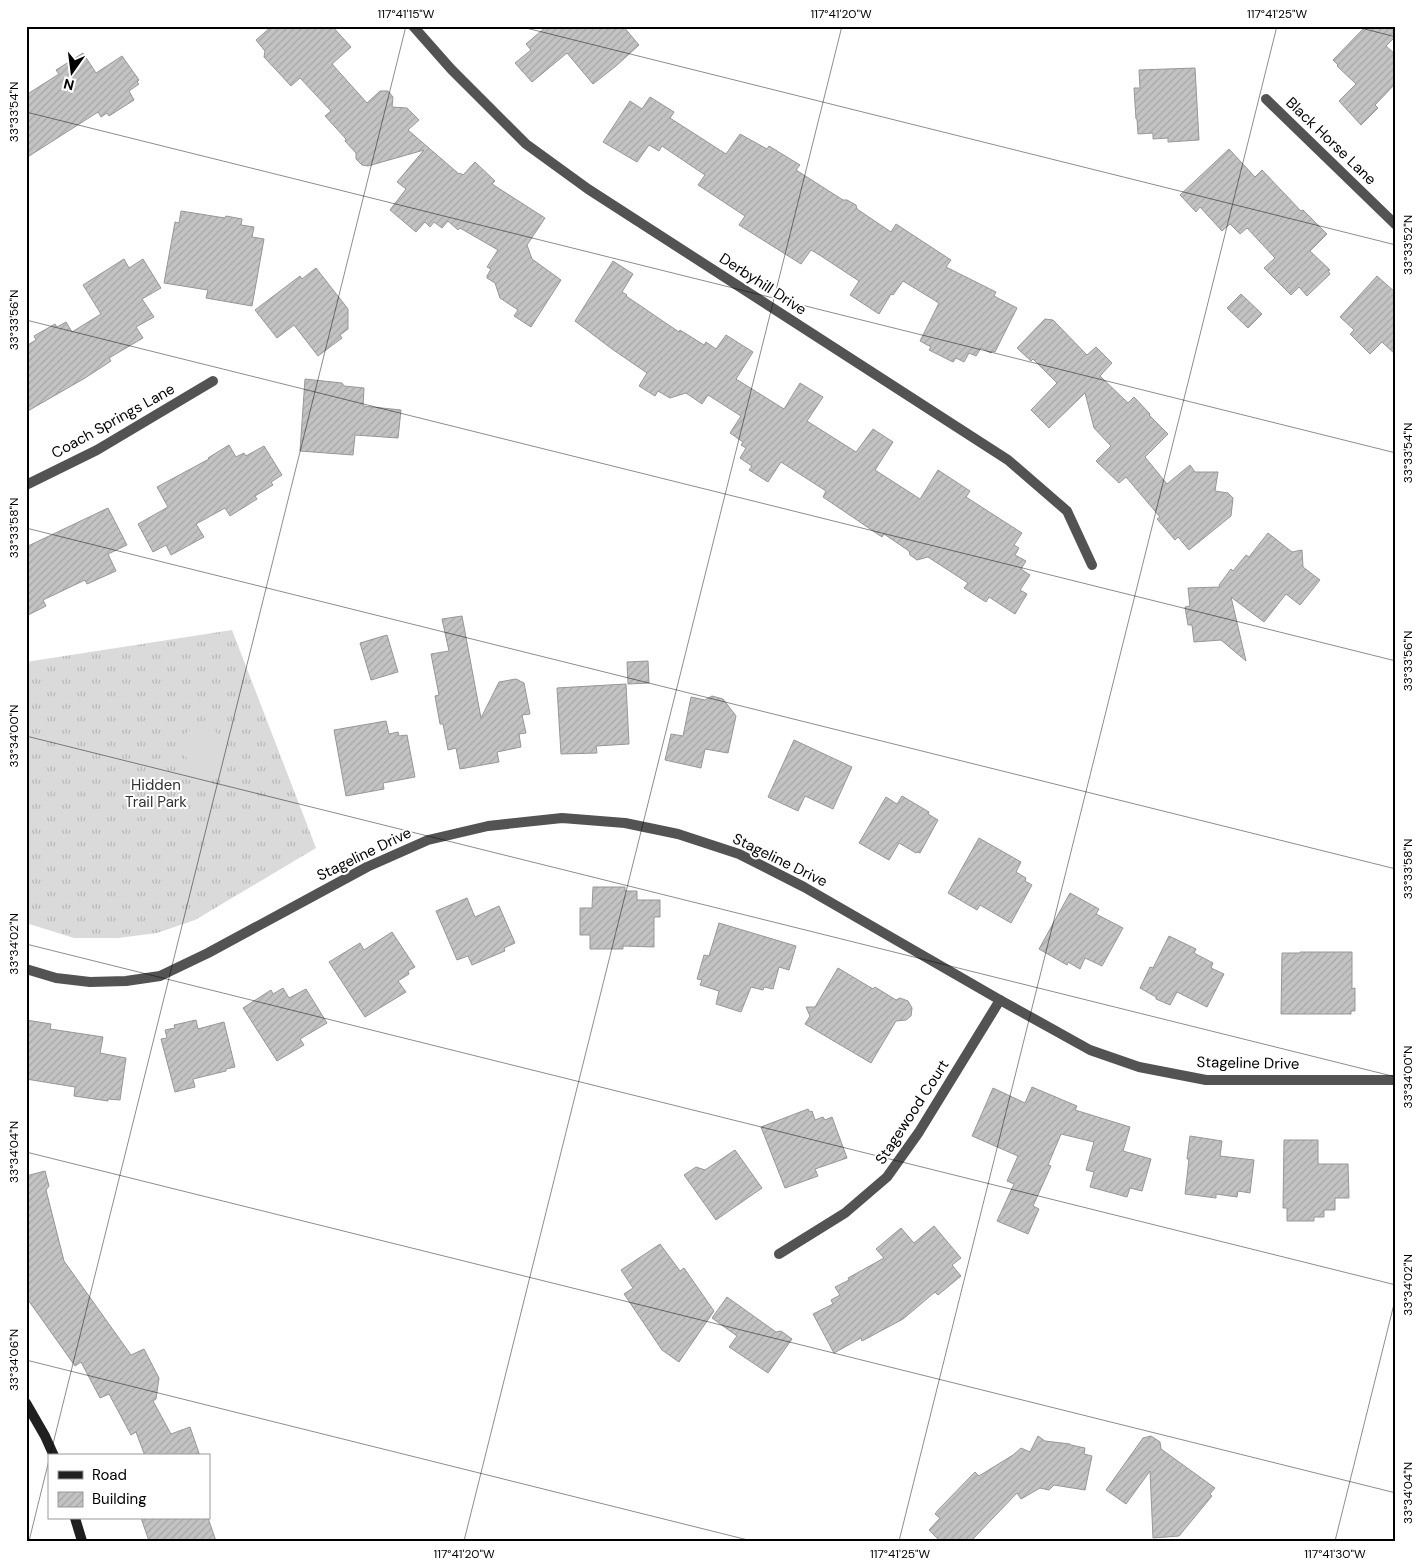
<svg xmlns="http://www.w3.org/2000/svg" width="1422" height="1567" font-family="'DM Sans',sans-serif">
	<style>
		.grass { fill: url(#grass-tufts) }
		.garden { fill: #dadada }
		.building { fill: url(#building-hatch); stroke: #979797 }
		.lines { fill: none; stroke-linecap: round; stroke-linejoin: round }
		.street { stroke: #535353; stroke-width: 10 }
		.secondary { stroke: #202020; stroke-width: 10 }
		.ticks { fill: none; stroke: #000; stroke-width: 1; stroke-opacity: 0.45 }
		.labels { text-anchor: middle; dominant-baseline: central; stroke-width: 4; stroke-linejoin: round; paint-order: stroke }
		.street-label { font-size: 15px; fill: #000; stroke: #fff }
		.park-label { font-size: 15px; fill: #313131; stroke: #fff }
		.neatline { fill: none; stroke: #000; stroke-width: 2 }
		.ticks-label { font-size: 12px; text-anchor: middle; fill: #000 }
	</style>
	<defs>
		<pattern id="grass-tufts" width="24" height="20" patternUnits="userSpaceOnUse" patternTransform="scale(1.25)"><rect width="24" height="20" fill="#dadada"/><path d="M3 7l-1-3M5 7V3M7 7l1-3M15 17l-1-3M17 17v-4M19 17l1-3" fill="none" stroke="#b9b9b9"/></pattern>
		<pattern id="building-hatch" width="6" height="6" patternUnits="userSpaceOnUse" patternTransform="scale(1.25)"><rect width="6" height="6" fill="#c3c3c3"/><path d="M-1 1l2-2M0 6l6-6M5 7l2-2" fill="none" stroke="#a6a6a6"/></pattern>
	</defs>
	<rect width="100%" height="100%" fill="#fff"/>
	<path class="grass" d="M232 630 316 848 195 920 157 933 118 938H74L26 923V662Z"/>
	<path class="garden" d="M207 719 236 761 204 783 175 741Z"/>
	<g class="building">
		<path d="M272 26H332L351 47 332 64 367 103 380 91H388L393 97 392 107 407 108 419 120 408 130 459 174 460 173 463 175 475 162 495 181 492 184 545 218 527 245 532 259 561 280 531 327 514 316 518 310 500 298 495 283 487 278V276L491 269 487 267 498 250 460 228 458 230 448 221 442 228 434 222 430 227 425 222 416 232 390 210 406 189 397 182 424 150 368 166 362 165 356 159V153L345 141 346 139 325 116 331 111 300 78 291 86 264 57 265 51 256 40Z"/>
		<path d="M547 26H623L639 45 616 66 593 84 567 53 532 82 515 63 531 50 526 44Z"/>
		<path d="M1366 26H1388L1396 33V36L1386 46 1396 55V83L1375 105 1378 108 1361 125 1339 101 1356 84 1337 66 1338 65 1333 60Z"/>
		<path d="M83 53 96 73 122 56 139 80 137 82 139 84 129 91 134 100 109 116 107 113 101 117 98 112 26 158V95L59 74 56 70Z"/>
		<path d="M1195 68 1199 140 1168 142V138L1153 139V133L1138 134 1137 119H1136L1134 88H1140L1139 70Z"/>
		<path d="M650 97 674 112 670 118 726 154 740 134 767 149 769 146 800 165 796 170 843 200H847L856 205 857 209 891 232 896 224 951 260 946 267 996 292 994 296 1017 308 995 352 992 351 991 353 981 348 976 356 969 353 964 362 956 358 953 362 929 350 931 347 920 341 939 303 903 281 893 295 891 294 879 314 850 295 859 281 821 256 811 250 801 264 739 225 745 216 698 185 705 175 662 146 659 151 649 145 637 162 603 142 630 101 642 109Z"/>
		<path d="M1229 149 1255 177 1262 170 1301 211 1303 210 1327 234 1310 251 1330 270 1328 271 1330 274 1307 296 1299 287 1291 295 1264 268 1275 258 1247 228 1240 234 1230 224 1222 231 1200 207 1196 212 1180 195Z"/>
		<path d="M181 211 225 218 226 216 242 219 241 225 254 227 252 237 264 239 252 306 206 298 208 290 164 283 175 222 179 223Z"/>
		<path d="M124 259 129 268 143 259 161 288 142 299 154 317 136 327 143 338 109 358 111 361 85 378 26 412V346L36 340 34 336 55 324 57 327 66 322 72 332 101 314 83 285Z"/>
		<path d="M613 261 633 274 622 292 627 295 626 296 679 332 680 330 704 345 706 342 716 349 726 335 753 352 736 379 784 409 800 383 823 397 807 421 856 452 873 429 893 442 875 470 920 499 938 470 970 491 966 497 1022 533 1014 545 1019 548 1015 555 1026 561 1021 569 1030 575 1020 590 1027 594 1015 614 989 597 986 602 964 588 968 583 928 557 917 560 910 555 909 551 884 534 882 537 823 497 826 491 781 462 768 482 749 470 752 466 740 458 746 448 741 445 743 442 730 433 741 416 708 395 702 404 686 393 670 398 658 391 655 396 639 386 647 373 612 349 575 321Z"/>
		<path d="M316 268 348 309V329L340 335 342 338 318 356 294 325 277 338 255 310 300 276 302 279Z"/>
		<path d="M1377 276 1396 293V355L1382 342 1370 354 1350 334 1354 330 1340 317Z"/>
		<path d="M1241 294 1262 314 1248 328 1227 308Z"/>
		<path d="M1045 319 1053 320 1087 355 1096 347 1112 363 1100 376 1128 403 1134 397 1150 414 1149 415 1168 434 1145 457 1167 484 1190 465 1195 472H1218L1215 491 1228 493 1233 498 1231 516 1189 550 1178 537 1175 540 1157 519 1160 517 1126 477 1119 483 1096 461 1111 446 1094 428 1085 393 1049 428 1031 410 1057 383 1033 359 1031 361 1017 348Z"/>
		<path d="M305 379 342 383 344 386 364 388 363 406 401 410 398 438 355 435 353 455 300 451Z"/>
		<path d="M229 445 236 457 244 453 246 456 264 446 282 475 271 482 273 485 255 496 257 499 230 516 225 508 196 524 204 537 171 555 166 545 153 552 138 524 168 507 157 487 209 459 208 458Z"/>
		<path d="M108 508 127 545 108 554 116 571 87 584 85 580 43 600 46 606 26 616V547Z"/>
		<path d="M1268 533 1292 552 1302 550 1303 567 1320 580 1300 605 1286 594 1264 622 1231 597 1246 661 1221 640 1194 642 1192 625H1188L1185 607 1190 606 1188 588 1220 587 1219 585 1231 569 1233 571 1246 555 1249 557Z"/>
		<path d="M462 616 481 718 499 682 516 679 524 683 530 714 522 715 526 733 519 734 521 747 497 752 499 762 460 769 456 748 448 750 443 724H440L435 696 439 695 431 654 449 651 442 619Z"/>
		<path d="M387 635 398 672 371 680 360 643Z"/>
		<path d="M648 661 649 683 628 684 627 662Z"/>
		<path d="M626 684 629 744 596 746 597 753 561 754 557 688Z"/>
		<path d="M712 696 723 699 736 716 728 753 705 749 701 768 665 760 671 734 683 736 691 697 705 700Z"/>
		<path d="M386 721 389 734 398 732 399 736 407 735 415 777 383 783 384 789 346 796 334 730Z"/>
		<path d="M794 740 852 767 833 809 805 796 798 811 768 797Z"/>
		<path d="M902 796 929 812 928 814 938 820 920 853 917 852 916 853 899 843 889 860 859 843 886 797 897 804Z"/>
		<path d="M979 838 1021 862 1016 872 1026 878 1025 881 1032 885 1011 923 980 905 977 910 948 893Z"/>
		<path d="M593 887H625V891H637V900H660V917H654V947L623 946V949H590V935H580V908H592Z"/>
		<path d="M1070 893 1099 909 1096 914 1123 928 1102 966 1085 958 1080 969 1068 962 1067 965 1039 949Z"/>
		<path d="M467 898 475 917 499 906 515 943 504 948 505 951 472 965 468 956 457 960 436 911Z"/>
		<path d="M719 923 796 946 789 970 779 967 773 989 764 987 763 990 751 987 741 1012 716 1004 719 991 700 985 702 980 697 979 704 955 709 956Z"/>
		<path d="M392 932 415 967 408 971 409 974 398 981 406 992 365 1017 329 962 360 943 364 950Z"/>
		<path d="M1169 936 1196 949 1194 953 1213 963 1211 968 1224 974 1207 1007 1177 992 1170 1005 1156 999V997L1140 988 1150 967 1153 968Z"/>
		<path d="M1300 952H1352V989L1355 988V1011H1351V1014H1281L1282 953H1300Z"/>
		<path d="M838 968 873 989 875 987 896 1000 900 998 908 1001 912 1008 911 1016 906 1020 896 1021 871 1063 805 1024 810 1016 806 1007H815Z"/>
		<path d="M283 988 289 998 306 989 327 1023 300 1039 304 1045 277 1061 243 1008 271 990 273 994Z"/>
		<path d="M26 1020 51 1024 50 1029 103 1037 100 1053 126 1058 120 1100 108 1099V1101L74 1096 75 1087 26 1079Z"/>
		<path d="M196 1020 198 1029 224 1022 235 1067 226 1069V1071L193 1079 195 1087 175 1092 161 1039 167 1038 165 1030 175 1028 174 1025Z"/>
		<path d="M1032 1087 1077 1106 1075 1110 1130 1127 1123 1151 1151 1159 1142 1191 1130 1188 1127 1197 1090 1187 1094 1172 1086 1170 1094 1142 1061 1134 1048 1165 1051 1166 1033 1206 1039 1209 1028 1234 997 1221 1014 1184 1007 1181 1018 1156 972 1136 993 1088 1025 1103Z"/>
		<path d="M808 1109 810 1112 812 1111 815 1120 823 1117 825 1120 832 1117 847 1158 815 1169 818 1176 785 1188 761 1127Z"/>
		<path d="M1190 1136 1222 1141 1220 1156 1254 1160 1250 1193 1238 1191 1237 1197 1216 1194V1198L1185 1194 1189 1159H1187Z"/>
		<path d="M1284 1140H1318V1164H1348L1349 1198H1335V1210H1324V1217H1314V1221H1287V1208H1283Z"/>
		<path d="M735 1150 762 1188 716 1220 684 1175 696 1167 705 1170Z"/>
		<path d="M45 1171 49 1186 46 1190 64 1261 131 1355 144 1349 159 1378 156 1399 153 1401 171 1434 190 1427 200 1456H145L136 1432 131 1435 109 1394 100 1398 81 1362 75 1366 26 1297V1176Z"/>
		<path d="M934 1226 961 1258 952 1265 961 1276 938 1295 935 1292 903 1319 862 1341 861 1338 834 1353 813 1314 833 1304 831 1300 840 1295 835 1287 849 1280 848 1278 884 1258 876 1249 901 1228 914 1243Z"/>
		<path d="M660 1244 680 1271 684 1268 714 1311 679 1362 662 1350 624 1294 633 1288 621 1270Z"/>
		<path d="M727 1297 776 1332 781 1331 792 1339 768 1373 729 1347 737 1336 712 1318Z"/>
		<path d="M1038 1436 1045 1441 1070 1444 1071 1445 1085 1448 1084 1454 1092 1456 1085 1490 1054 1485 1049 1490 1040 1488 1021 1499 1017 1493 971 1541H940L929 1530 940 1518 935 1514 938 1510 975 1472 979 1476 1013 1455 1021 1448 1030 1452Z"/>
		<path d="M1151 1436 1160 1442 1161 1449 1215 1488 1210 1494 1212 1496 1179 1536 1153 1538 1150 1471 1126 1504 1106 1490 1143 1438Z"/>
		<path d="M141 1518H208L216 1541H149Z"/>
	</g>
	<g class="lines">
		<g class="street">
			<path d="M413 26 451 69 526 144 588 189 1008 460 1067 511 1092 565"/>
			<path d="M1266 99 1396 225"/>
			<path d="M26 485 97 450 213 381"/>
			<path d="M26 969 56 978 90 982 126 981 160 976 208 953 367 867 428 840 488 826 562 818 625 823 678 834 739 854 804 887 1000 1000 1090 1050 1139 1067 1206 1080H1396"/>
			<path d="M779 1254 845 1213 887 1177 919 1132 1000 1000"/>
		</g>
		<g class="secondary">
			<path d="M26 1403 45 1436 54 1456"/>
			<path d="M75 1518 82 1541"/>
		</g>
	</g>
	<path class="ticks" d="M518 26 1396 245M1353 26 1396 37M26 112 1396 453M26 320 1396 661M26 528 1396 869M26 736 1396 1077M26 944 1396 1285M26 1152 1396 1493M26 1360 752 1541M50 1456 406 26M29 1541 49 1460M464 1541 842 26M899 1541 1277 26M1335 1541 1396 1296"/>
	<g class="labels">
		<g class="street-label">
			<text transform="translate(1331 141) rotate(44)">Black Horse Lane</text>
			<text transform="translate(763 284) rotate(33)">Derbyhill Drive</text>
			<text transform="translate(113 421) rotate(-29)">Coach Springs Lane</text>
			<text transform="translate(364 854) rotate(-26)">Stageline Drive</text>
			<text transform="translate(780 860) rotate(26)">Stageline Drive</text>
			<text transform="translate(1248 1063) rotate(1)">Stageline Drive</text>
			<text transform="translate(912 1112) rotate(-57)">Stagewood Court</text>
		</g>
		<g class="park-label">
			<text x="156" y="785">Hidden<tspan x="156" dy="17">Trail Park</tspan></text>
		</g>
	</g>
	<rect width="1422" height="1567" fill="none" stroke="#ffffff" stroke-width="55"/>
	<rect x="48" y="1454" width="162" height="65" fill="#ffffff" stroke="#999999"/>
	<rect x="58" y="1471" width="25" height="8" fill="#202020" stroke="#999999"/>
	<text x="92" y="1480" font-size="15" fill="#000000">Road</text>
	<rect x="58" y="1492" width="25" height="15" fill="url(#building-hatch)" stroke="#999999"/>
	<text x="92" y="1504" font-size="15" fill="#000000">Building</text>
	<g transform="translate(72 72) rotate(194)" stroke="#ffffff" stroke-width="4" paint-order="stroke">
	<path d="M0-4L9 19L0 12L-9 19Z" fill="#000000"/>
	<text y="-8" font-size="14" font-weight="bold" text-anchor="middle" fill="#000000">N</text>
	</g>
	<rect x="28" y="28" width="1366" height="1512" class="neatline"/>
	<g class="ticks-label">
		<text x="406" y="18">117°41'15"W</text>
		<text x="841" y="18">117°41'20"W</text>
		<text x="1277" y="18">117°41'25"W</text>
		<text transform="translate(14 112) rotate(-90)" y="4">33°33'54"N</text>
		<text transform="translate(1408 245) rotate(-90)" y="4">33°33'52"N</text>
		<text transform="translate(14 320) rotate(-90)" y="4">33°33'56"N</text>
		<text transform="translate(1408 453) rotate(-90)" y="4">33°33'54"N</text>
		<text transform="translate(14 528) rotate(-90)" y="4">33°33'58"N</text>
		<text transform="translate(1408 661) rotate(-90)" y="4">33°33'56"N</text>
		<text transform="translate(14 736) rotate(-90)" y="4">33°34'00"N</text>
		<text transform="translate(1408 869) rotate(-90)" y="4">33°33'58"N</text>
		<text transform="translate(14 944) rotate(-90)" y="4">33°34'02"N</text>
		<text transform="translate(1408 1077) rotate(-90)" y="4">33°34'00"N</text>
		<text transform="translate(14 1152) rotate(-90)" y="4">33°34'04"N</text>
		<text transform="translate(1408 1285) rotate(-90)" y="4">33°34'02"N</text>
		<text transform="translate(14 1360) rotate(-90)" y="4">33°34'06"N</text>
		<text transform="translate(1408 1493) rotate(-90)" y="4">33°34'04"N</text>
		<text x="464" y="1558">117°41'20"W</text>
		<text x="900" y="1558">117°41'25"W</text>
		<text x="1335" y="1558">117°41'30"W</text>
	</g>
</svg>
